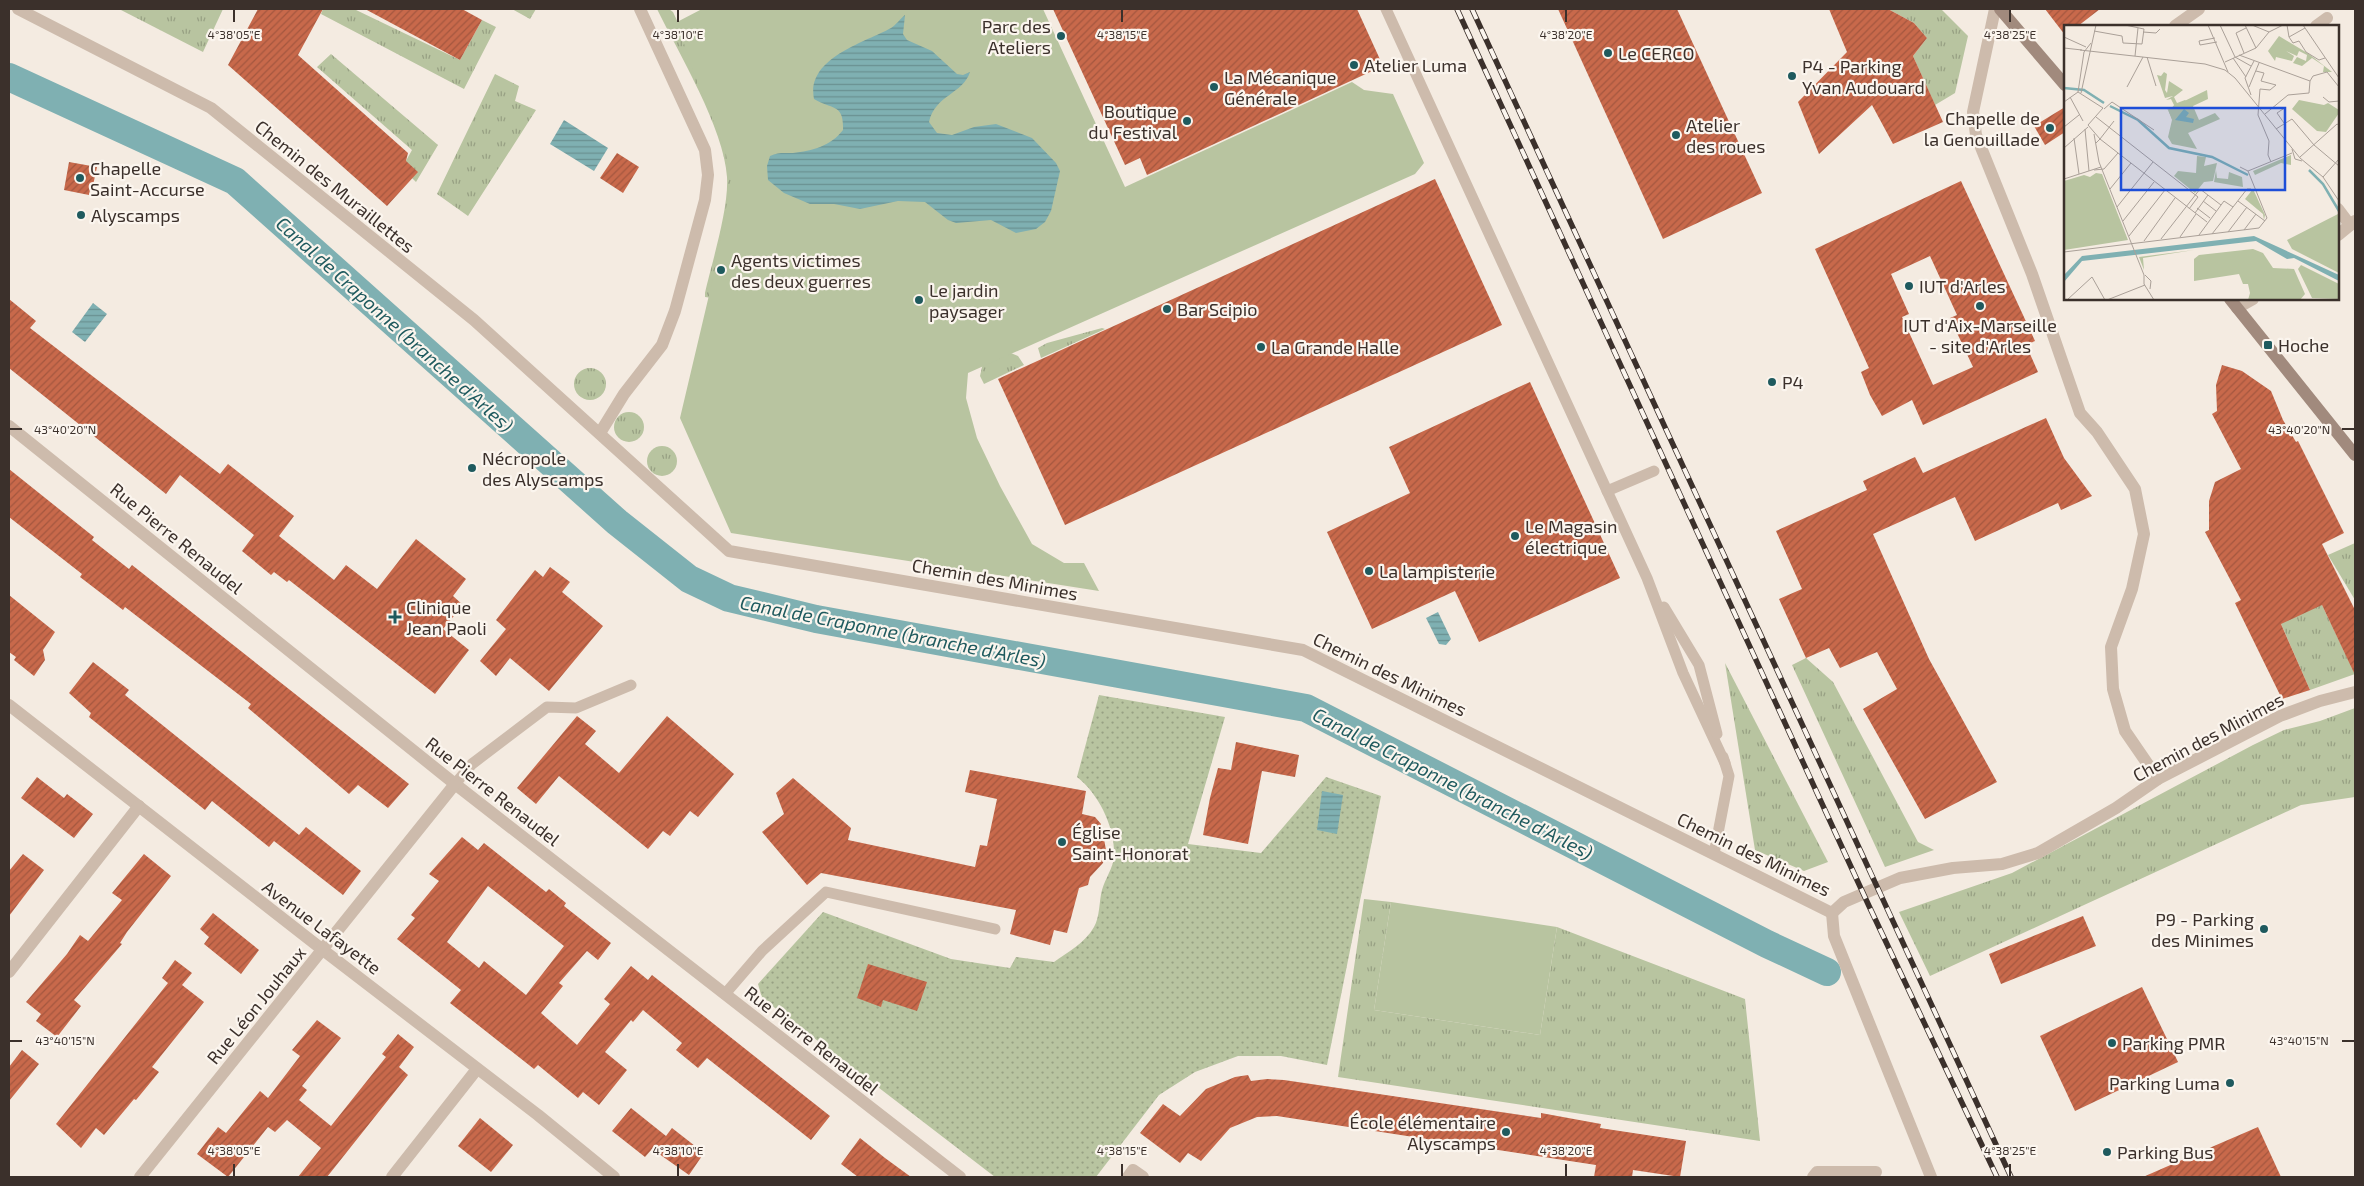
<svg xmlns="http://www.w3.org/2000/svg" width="2364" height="1186" font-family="'Exo 2',sans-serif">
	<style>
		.grass { fill: url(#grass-tufts) }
		.park { fill: url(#park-dots) }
		.garden { fill: #b8c4a0 }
		.water { fill: url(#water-rules) }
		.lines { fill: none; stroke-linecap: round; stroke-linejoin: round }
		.canal { stroke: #7fb0b2; stroke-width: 28 }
		.building { fill: url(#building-hatch); fill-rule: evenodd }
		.lane { stroke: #cdbbac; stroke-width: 11 }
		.street { stroke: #cdbbac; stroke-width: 12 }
		.secondary { stroke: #a18a7d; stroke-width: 12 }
		.rail-casing { stroke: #3b302b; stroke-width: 5.5 }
		.rail { stroke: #fbf5ee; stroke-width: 4; stroke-dasharray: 11; stroke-linecap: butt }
		.ticks { fill: none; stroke: #3b302b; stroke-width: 2 }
		.poi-dot { fill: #1f5a5e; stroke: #fbf5ee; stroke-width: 2 }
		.labels { text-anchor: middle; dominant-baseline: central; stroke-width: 4.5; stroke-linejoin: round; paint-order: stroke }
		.poi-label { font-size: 18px; fill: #3b302b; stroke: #fbf5ee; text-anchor: start }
		.street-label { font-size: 18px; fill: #3b302b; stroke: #fbf5ee }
		.water-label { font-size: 19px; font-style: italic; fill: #1f5a5e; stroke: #fbf5ee }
		.inset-river { fill: none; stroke: #7fb0b2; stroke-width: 2.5 }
		.inset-road { fill: none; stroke: #aaa098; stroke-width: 1 }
		.view { fill: #1d4ed8; fill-opacity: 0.15; stroke: #1d4ed8; stroke-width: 2.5 }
		.inset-edge { fill: none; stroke: #3b302b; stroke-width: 2.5 }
		.ticks-label { font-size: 12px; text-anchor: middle; fill: #3b302b; stroke: #fbf5ee; stroke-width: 4.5; stroke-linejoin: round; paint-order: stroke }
	</style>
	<defs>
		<pattern id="grass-tufts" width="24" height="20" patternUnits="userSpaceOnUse" patternTransform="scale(1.25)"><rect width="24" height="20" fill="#b8c4a0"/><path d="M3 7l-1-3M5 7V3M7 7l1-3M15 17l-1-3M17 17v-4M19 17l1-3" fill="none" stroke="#97a083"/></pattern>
		<pattern id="park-dots" width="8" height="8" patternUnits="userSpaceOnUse" patternTransform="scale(1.25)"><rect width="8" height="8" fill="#b8c4a0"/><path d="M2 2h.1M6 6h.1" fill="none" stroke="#97a083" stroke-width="1.8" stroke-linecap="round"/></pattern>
		<pattern id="water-rules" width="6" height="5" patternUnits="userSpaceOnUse" patternTransform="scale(1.25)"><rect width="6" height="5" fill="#7fb0b2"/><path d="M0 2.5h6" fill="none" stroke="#699091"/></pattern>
		<pattern id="building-hatch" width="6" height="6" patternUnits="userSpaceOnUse" patternTransform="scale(1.25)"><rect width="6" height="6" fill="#c8694b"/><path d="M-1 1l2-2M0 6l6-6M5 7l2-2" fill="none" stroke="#a4573f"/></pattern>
	</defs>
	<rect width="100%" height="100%" fill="#f4ebe1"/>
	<g class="grass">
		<path d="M119 9H223L203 52Z"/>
		<path d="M323 9H354L460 60 482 20 496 27 464 89 321 14Z"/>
		<path d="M512 9H536L530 19Z"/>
		<path d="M657 9H669L673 12 737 151 712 298 705 297V293C712 262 729 208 727 177 724 128 679 54 657 9Z"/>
		<path d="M1888 9H1941L1968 36 1955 93 1935 105 1913 56 1927 38 1914 23Z"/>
		<path d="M331 54 438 145 416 182 402 168 412 150 317 67Z"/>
		<path d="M495 74 519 86 515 101 536 110 468 216 437 194Z"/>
		<path d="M1102 328 1105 329 1041 358 1038 348 1047 343Z"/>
		<path d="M1006 351 1018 356 1024 365 984 384 980 376 983 363Z"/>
		<circle cx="590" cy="384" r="16"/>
		<circle cx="629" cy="427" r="15"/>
		<circle cx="662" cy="461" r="15"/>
		<path d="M2355 543V600L2328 555Z"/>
		<path d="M2271 601 2322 605 2355 674 2310 690Z"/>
		<path d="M1806 658 1833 682 1918 842 1934 850 1885 867 1792 665Z"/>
		<path d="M1725 663 1828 862 1804 871 1755 850Z"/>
		<path d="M2355 708V797L2301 805 1930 976 1899 912 2012 873 2253 745 2284 730 2320 721Z"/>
		<path d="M1364 899 1391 902 1374 1010 1540 1035 1557 927 1745 999 1760 1141 1338 1077Z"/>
	</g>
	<path class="park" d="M1099 695 1225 717 1188 844 1261 853 1326 777 1381 796 1327 1065 1281 1056H1238L1195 1072 1159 1095 1096 1177H995L762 998 758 984 823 912 951 959 1010 968 1016 957 1054 962C1068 952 1085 943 1094 927 1100 917 1099 901 1102 890 1105 879 1113 868 1114 857 1116 829 1099 794 1077 777Z"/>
	<g class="garden">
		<path d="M702 9H1043L1125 187 1352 82 1364 90 1393 94 1424 163 1415 174 968 373 966 398 977 438 1000 486 1032 544 1064 563H1084L1099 591 731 533 680 418 714 274 731 181 725 149 693 71 677 22Z"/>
		<path d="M1391 902 1557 927 1540 1035 1374 1010Z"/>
	</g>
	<g class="water">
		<path d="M905 15 903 34 907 40 932 51 957 74 963 75 970 72C963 94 935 95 929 122L937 133 952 135 974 127 996 124 1032 138 1056 163 1060 171 1051 211 1045 222 1036 229 1016 233 991 220 956 223 948 220 925 202 898 201 860 209 834 204H810L784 193 768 180 767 166 770 156C778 152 784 153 793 153 812 151 831 146 843 130 844 103 832 110 814 99 806 58 864 43 891 28 896 25 900 19 905 15Z"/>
		<path d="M564 120 608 148 594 171 550 144Z"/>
		<path d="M93 303 107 314 85 342 72 332Z"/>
		<path d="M1438 612 1451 639 1446 645 1439 644 1426 618Z"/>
		<path d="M1322 791 1343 795 1337 834 1317 830Z"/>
	</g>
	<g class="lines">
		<path class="canal" d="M9 77 235 181 617 522 689 579 729 598 816 619 1306 708 1767 944 1827 972"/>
	</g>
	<g class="building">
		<path d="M258 9H323L298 55 408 153 406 161 418 172 387 206 228 65Z"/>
		<path d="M365 9H462L482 20 460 60Z"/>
		<path d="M1053 9H1357L1383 66 1147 175 1140 158 1125 165Z"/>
		<path d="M1558 9H1677L1762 193 1663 239Z"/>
		<path d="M1829 9H1888L1914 23 1927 38 1913 56 1943 122 1893 144 1872 105 1819 154 1798 102 1847 52Z"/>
		<path d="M2045 9H2100L2078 26H2065V35Z"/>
		<path d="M2065 107V132L2045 145 2034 126Z"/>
		<path d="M617 153 639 167 623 193 600 178Z"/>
		<path d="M69 162 97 167 92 190H90L89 195 64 190Z"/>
		<path d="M1435 179 1502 325 1065 525 998 379Z"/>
		<path d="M1961 181 2035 341 2026 345 2038 372 1923 425 1912 400 1882 416 1870 395 1861 372 1869 368 1815 249ZM1930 256 1957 315 1950 318 1973 367 1933 385 1902 317 1909 314 1891 274Z"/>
		<path d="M9 299 36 321 30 328 95 378 220 474 228 464 294 516 279 536 334 580 346 565 377 589 416 539 466 579 453 596 463 605 443 629 469 650 435 694 289 580 287 582 274 572 271 575 242 551 254 535 180 475 166 494 9 368Z"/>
		<path d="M2222 365 2242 371 2271 391 2283 420 2296 442 2298 441 2344 533 2322 544 2355 610V675L2322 605 2281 624 2310 690 2282 699 2235 603 2241 600 2205 532 2209 530V501L2215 482 2241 469 2212 414 2217 411 2216 385Z"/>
		<path d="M1530 382 1620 578 1479 642 1455 591 1372 629 1327 532 1410 493 1389 447Z"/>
		<path d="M2046 418 2064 458 2092 496 2061 510 2058 503 1975 541 1955 497 1873 534 1929 659 1997 782 1925 819 1863 709 1897 689 1877 652 1840 668 1829 648 1806 658 1779 599 1802 589 1776 531 1867 490 1863 481 1915 457 1923 473Z"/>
		<path d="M9 469 94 537 92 540 129 569 132 565 409 784 388 808 358 785 349 794 248 708 251 704 125 607 123 610 80 577 82 574 9 517Z"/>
		<path d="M550 567 570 582 562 592 603 626 549 691 510 658 496 676 480 661 506 629 496 620 535 570 543 577Z"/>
		<path d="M9 595 55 632 43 650 45 660 34 676 14 660 16 657 9 652Z"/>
		<path d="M93 662 129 690 125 695 299 835 306 827 361 871 343 895 274 841 269 847 212 801 205 810 89 717 91 713 69 693Z"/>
		<path d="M577 716 596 731 585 744 619 773 667 716 734 774 698 817 690 811 670 836 663 831 648 849 559 776 536 804 517 788Z"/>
		<path d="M1236 742 1299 755 1295 777 1262 771 1248 844 1203 835 1210 798 1218 768 1231 770Z"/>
		<path d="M970 770 1086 791 1082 814 1095 817 1101 824 1099 835 1104 839 1106 850 1103 863 1090 877 1088 885 1079 888 1067 933 1054 930 1050 945 1010 934 1016 910 821 873 807 885 762 832 784 814 776 793 793 778 851 828 848 840 975 867 980 845 987 846 997 799 965 792Z"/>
		<path d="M37 777 64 798 67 794 93 814 74 838 21 798Z"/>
		<path d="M462 837 478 850 484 843 546 892 549 889 566 903 564 906 611 943 598 960 587 951 559 983 563 986 541 1013 577 1045 610 1004 604 999 631 966 648 980 652 975 830 1116 811 1140 707 1058 698 1068 676 1050 682 1043 643 1010 633 1022 631 1020 605 1052 627 1070 599 1105 583 1092 578 1098 538 1065 534 1069 450 1003 461 990 397 939 415 918 411 915 439 881 429 874ZM488 886 564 946 526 995 484 961 479 968 447 942Z"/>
		<path d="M23 854 44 870 9 916V871Z"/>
		<path d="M144 854 171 876 127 932 120 943 122 944 74 1000 81 1006 57 1037 36 1021 41 1014 26 1002 67 954 80 935 88 941 122 900 112 893Z"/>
		<path d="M213 913 259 950 241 974 204 944 209 937 200 929Z"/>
		<path d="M2083 916 2096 946 2001 984 1989 954Z"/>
		<path d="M175 960 192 973 182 985 204 1002 152 1067 159 1072 136 1100 134 1099 104 1135 96 1128 81 1148 56 1124 168 983 162 978Z"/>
		<path d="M868 964 927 982 917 1011 883 1000 881 1007 857 998Z"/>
		<path d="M2142 987 2178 1062 2075 1111 2040 1036Z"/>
		<path d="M317 1020 341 1038 302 1086 307 1090 299 1100 331 1126 386 1057 382 1054 398 1034 414 1047 399 1067 408 1075 327 1177H298L321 1148 287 1120 275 1132 268 1127 228 1177 197 1154 218 1127 226 1133 260 1091 268 1098 300 1056 292 1050Z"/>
		<path d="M22 1050 39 1064 9 1101V1067Z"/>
		<path d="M1248 1075 1251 1081 1267 1079 1284 1080 1541 1118V1113L1601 1124 1600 1128 1686 1141 1680 1177 1633 1170 1632 1177H1594L1596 1165 1277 1116 1257 1117 1230 1128 1201 1161 1188 1153 1180 1163 1140 1133 1163 1104 1180 1116 1206 1089 1235 1077Z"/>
		<path d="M631 1108 666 1136 672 1128 704 1153 689 1175 652 1149 645 1157 612 1131Z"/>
		<path d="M480 1118 513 1145 491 1172 458 1146Z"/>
		<path d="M2258 1127 2281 1177H2143L2214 1146Z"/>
		<path d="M860 1138 885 1158 911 1177H858L841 1164Z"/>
	</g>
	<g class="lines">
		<g class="lane">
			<path d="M1386 9 1647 578 1683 673 1725 763"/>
			<path d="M1607 491 1654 471"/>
			<path d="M1664 607 1699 665 1717 734"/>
			<path d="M455 784 472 764 547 707 576 708 631 685"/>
			<path d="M1714 854 1729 776 1723 757"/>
			<path d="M725 994 762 951 826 892 995 929"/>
		</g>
		<g class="street">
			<path d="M18 9 211 108 474 320 729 551 1303 650 1832 913"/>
			<path d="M1995 9 1973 112 1976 135 2032 274 2080 413 2097 432 2135 489 2144 534 2132 589 2111 647 2113 689 2125 731 2158 779"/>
			<path d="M2175 26 2199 9"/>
			<path d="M2316 26 2327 18"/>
			<path d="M2338 209 2350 225"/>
			<path d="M2338 235 2355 221"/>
			<path d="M2237 308 2253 299"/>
			<path d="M9 426 455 784 960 1177"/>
			<path d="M600 433 624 394 662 345 675 311 705 200 708 175 705 150 640 9"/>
			<path d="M9 705 323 950 538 1115 614 1177"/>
			<path d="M1832 913 1844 902 1900 878 1953 868 2002 864 2038 853 2116 808 2158 779 2280 716 2320 701 2355 692"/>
			<path d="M1832 913 1834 936 1931 1177"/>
			<path d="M9 972 139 806"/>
			<path d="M140 1177 455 784"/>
			<path d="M392 1177 477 1069"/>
			<path d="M1128 1177 1133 1170 1143 1177"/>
			<path d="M1813 1177 1817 1172H1876"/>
		</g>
		<g class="secondary">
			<path d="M2000 9 2065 85"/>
			<path d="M2230 299 2355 455"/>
		</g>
		<g class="rail-casing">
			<g id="rail">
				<path d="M1457 9 1869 906 1997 1177"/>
				<path d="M1472 9 2011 1177"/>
			</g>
		</g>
		<use href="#rail" class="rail"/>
	</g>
	<path class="ticks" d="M234 10V22M678 10V22M1122 10V22M1566 10V22M2010 10V22M10 429H22M2342 429H2354M10 1041H22M2342 1041H2354M234 1164V1176M678 1164V1176M1122 1164V1176M1566 1164V1176M2010 1164V1176"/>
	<g class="poi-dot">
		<circle cx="1061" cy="36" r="5"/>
		<circle cx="1608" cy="53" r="5"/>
		<circle cx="1354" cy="65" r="5"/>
		<circle cx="1792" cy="76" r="5"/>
		<circle cx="1214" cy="87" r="5"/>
		<circle cx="1187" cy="121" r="5"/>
		<circle cx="2050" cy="128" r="5"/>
		<circle cx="1676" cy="135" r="5"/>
		<circle cx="80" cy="178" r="5"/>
		<circle cx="81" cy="215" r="5"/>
		<circle cx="721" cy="270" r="5"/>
		<circle cx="1909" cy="286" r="5"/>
		<circle cx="919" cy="300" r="5"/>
		<circle cx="1980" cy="306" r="5"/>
		<circle cx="1167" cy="309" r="5"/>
		<rect x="2263" y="340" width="10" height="10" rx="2.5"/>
		<circle cx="1261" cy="347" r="5"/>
		<circle cx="1772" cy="382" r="5"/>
		<circle cx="472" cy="468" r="5"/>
		<circle cx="1515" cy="536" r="5"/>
		<circle cx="1369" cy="571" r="5"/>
		<path d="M392.5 609.5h5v5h5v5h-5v5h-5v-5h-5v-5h5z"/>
		<circle cx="1062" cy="842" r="5"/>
		<circle cx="2264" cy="929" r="5"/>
		<circle cx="2112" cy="1043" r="5"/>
		<circle cx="2230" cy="1083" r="5"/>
		<circle cx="1506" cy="1132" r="5"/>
		<circle cx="2107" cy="1152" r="5"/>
	</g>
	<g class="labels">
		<g class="poi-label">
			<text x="1051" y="26" text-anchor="end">Parc des<tspan x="1051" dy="21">Ateliers</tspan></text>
			<text x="1618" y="53">Le CERCO</text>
			<text x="1364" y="65">Atelier Luma</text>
			<text x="1802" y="66">P4 - Parking<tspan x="1802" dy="21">Yvan Audouard</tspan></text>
			<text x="1224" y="77">La Mécanique<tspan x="1224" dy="21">Générale</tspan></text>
			<text x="1177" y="111" text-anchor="end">Boutique<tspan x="1177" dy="21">du Festival</tspan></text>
			<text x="2040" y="118" text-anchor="end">Chapelle de<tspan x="2040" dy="21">la Genouillade</tspan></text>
			<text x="1686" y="125">Atelier<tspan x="1686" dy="21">des roues</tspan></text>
			<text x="90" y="168">Chapelle<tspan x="90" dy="21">Saint-Accurse</tspan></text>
			<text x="91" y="215">Alyscamps</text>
			<text x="731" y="260">Agents victimes<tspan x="731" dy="21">des deux guerres</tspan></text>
			<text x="1919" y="286">IUT d'Arles</text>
			<text x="929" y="290">Le jardin<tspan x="929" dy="21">paysager</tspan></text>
			<text x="1177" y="309">Bar Scipio</text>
			<text x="1980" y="325" text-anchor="middle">IUT d'Aix-Marseille<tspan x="1980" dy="21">- site d'Arles</tspan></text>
			<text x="2278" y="345">Hoche</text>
			<text x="1271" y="347">La Grande Halle</text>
			<text x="1782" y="382">P4</text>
			<text x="482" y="458">Nécropole<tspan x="482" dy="21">des Alyscamps</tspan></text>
			<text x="1525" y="526">Le Magasin<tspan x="1525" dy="21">électrique</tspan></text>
			<text x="1379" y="571">La lampisterie</text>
			<text x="406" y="607">Clinique<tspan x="406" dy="21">Jean Paoli</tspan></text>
			<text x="1072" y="832">Église<tspan x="1072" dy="21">Saint-Honorat</tspan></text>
			<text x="2254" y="919" text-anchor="end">P9 - Parking<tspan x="2254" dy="21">des Minimes</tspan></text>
			<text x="2122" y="1043">Parking PMR</text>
			<text x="2220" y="1083" text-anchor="end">Parking Luma</text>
			<text x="1496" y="1122" text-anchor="end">École élémentaire<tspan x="1496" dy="21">Alyscamps</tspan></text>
			<text x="2117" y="1152">Parking Bus</text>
		</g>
		<g class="street-label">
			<text transform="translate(335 186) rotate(39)">Chemin des Muraillettes</text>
			<text transform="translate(177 538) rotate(39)">Rue Pierre Renaudel</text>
			<text transform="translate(995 579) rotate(10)">Chemin des Minimes</text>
			<text transform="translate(1390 674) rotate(26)">Chemin des Minimes</text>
			<text transform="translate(2208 737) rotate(-28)">Chemin des Minimes</text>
			<text transform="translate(493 791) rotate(38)">Rue Pierre Renaudel</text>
			<text transform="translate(1754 854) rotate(26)">Chemin des Minimes</text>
			<text transform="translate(322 927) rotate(37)">Avenue Lafayette</text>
			<text transform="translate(256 1005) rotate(-51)">Rue Léon Jouhaux</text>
			<text transform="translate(812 1040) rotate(38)">Rue Pierre Renaudel</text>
		</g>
		<g class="water-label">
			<text transform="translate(395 324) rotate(42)">Canal de Craponne (branche d'Arles)</text>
			<text transform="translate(893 631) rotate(11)">Canal de Craponne (branche d'Arles)</text>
			<text transform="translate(1453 783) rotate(27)">Canal de Craponne (branche d'Arles)</text>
		</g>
	</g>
	<g transform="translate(2064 25)">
		<rect width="275" height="275" fill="#f4ebe1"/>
		<path d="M215 11 245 29 268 47H259L260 41 248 33 238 41 229 38 233 32 242 36 243 30 235 26 233 31 222 26 230 31 228 36 212 32 211 36 204 26ZM100 47 103 49 101 65 103 68 105 56 119 65 110 72 113 78 121 75 127 80 124 109 128 120 108 119V94L103 83 106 87 110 80 107 74 102 75 109 71 101 73 93 50 97 51ZM227 130V140L217 138 191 150 189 146ZM152 145 153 153 164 154 165 147 178 152 179 162 150 157ZM189 164 201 190 200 195 199 189 181 174ZM274 189H275V248L228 224 223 215ZM130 225 79 233 80 245 75 232ZM237 240 275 259V274L248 273 234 244Z" fill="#b8c4a0"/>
		<path d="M189 224 199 228 209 243 230 244 241 269 236 275H184L186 268 184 259H179L175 249 130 256V234L135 230Z" fill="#b8c4a0"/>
		<path d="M235 75 260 80 264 78 275 85V88L262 107 253 106 228 84ZM133 131 142 132 140 141 153 138 149 156 140 157 131 168 110 151 114 146 132 148Z" fill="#b8c4a0"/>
		<path d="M143 65 144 74 129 81 135 95 151 88 156 94 124 108 133 124 108 119 104 112 108 95 104 84ZM32 148 38 149 64 215 0 225V156L20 150 26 152Z" fill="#b8c4a0"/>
		<path d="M120 84 125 88 122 92 130 94 129 98 111 95ZM190 211 275 250V256L230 233 223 234 192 216 18 236 0 257V250L18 231Z" fill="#7fb0b2"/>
		<path class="inset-river" d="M0 63 20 65 40 78M46 81 74 95 105 123 148 132 184 150M245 145 259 159 275 186"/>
		<path class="inset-road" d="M144 0 164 47M156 0 171 32M181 0 192 23M188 0 205 7M223 0 225 12 241 3M239 0 275 53M30 6 58 11 59 18 78 19 80 4 61 0M79 7 92 8 96 4M0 12 22 22M225 12 229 18 235 16 242 27 255 35 261 33M151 13 135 16 136 20 153 17M27 18 20 27 14 67 39 83 24 100 36 114 32 118M0 23 18 25M16 25 141 39 161 45 171 53 236 133 259 152 275 176M180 28 172 8 182 3M175 30 246 56M71 31 74 3M83 32 92 61M171 32 187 41M169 33 182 52M161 37 192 23 205 7 219 0M192 46 200 48 197 56 212 60 206 65 196 64 194 90 205 116 204 130 207 137M246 56 249 51 263 47 275 62M63 62 79 32M185 62 195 38M17 68 32 0M187 70 181 53 190 36M6 72 19 96M259 72 265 77 275 76M0 77 14 67M40 84 48 77 90 105M219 84 213 88 220 98M201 89 224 70 245 68 246 56M32 92 134 172 125 184M50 96 36 114 143 197M0 102 15 90M21 104 25 146M212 104 228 94 250 120 275 141M30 109 35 137 80 250V259L90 275M10 113 15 149M0 123 24 102M228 124 231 134 238 136M236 132 273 99 275 100M176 142 184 146 228 128M30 145 40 144 54 128M259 152 275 134M0 154 37 142M46 164 67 138M139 176 152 186M174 176 201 196M53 182 89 137M133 183 146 193M131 188 144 170M59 196 90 157M180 205 192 189M164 207 183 182M148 209 183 164H187M135 210 160 176 169 182M65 211 101 165M116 212 132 189M97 214 136 164 157 180M80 216 111 173M0 227 195 203 203 193 184 146M81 250 87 256 86 264M3 275 28 252 41 275M43 275 81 260"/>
		<path class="view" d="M57 83H221V165H57Z"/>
		<rect width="275" height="275" class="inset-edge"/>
	</g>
	<g class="ticks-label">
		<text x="234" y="39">4°38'05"E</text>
		<text x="678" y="39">4°38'10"E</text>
		<text x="1122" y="39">4°38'15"E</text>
		<text x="1566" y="39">4°38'20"E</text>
		<text x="2010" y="39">4°38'25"E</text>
		<text x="65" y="434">43°40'20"N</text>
		<text x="2299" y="434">43°40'20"N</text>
		<text x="65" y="1045">43°40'15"N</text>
		<text x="2299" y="1045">43°40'15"N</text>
		<text x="234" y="1155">4°38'05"E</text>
		<text x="678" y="1155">4°38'10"E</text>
		<text x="1122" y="1155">4°38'15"E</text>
		<text x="1566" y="1155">4°38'20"E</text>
		<text x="2010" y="1155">4°38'25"E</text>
	</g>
	<rect width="2364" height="1186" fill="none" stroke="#3b302b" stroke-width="20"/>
</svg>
